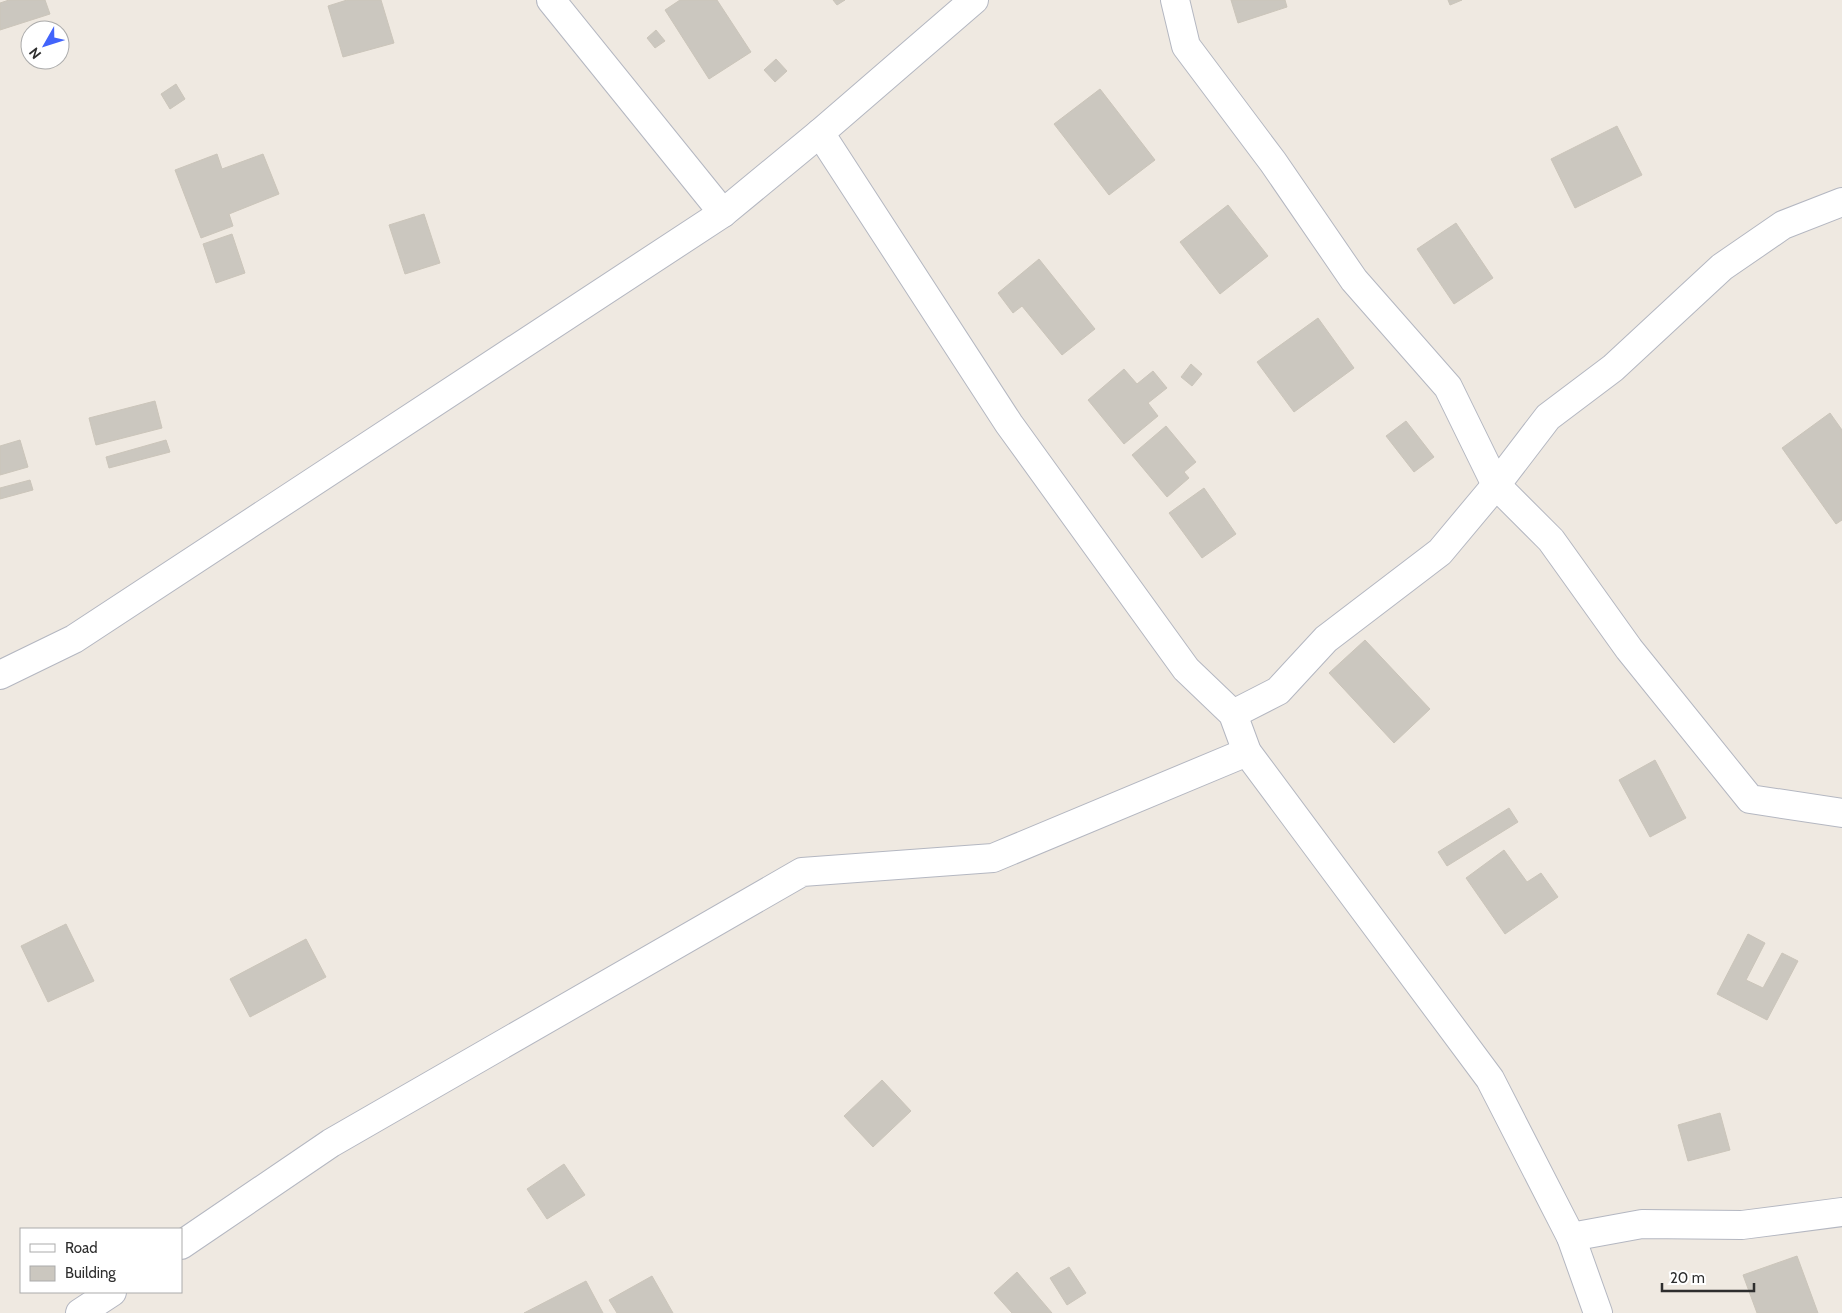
<svg xmlns="http://www.w3.org/2000/svg" width="1842" height="1313" font-family="Cabin,sans-serif">
	<style>
		.building { fill: #cbc7bf; stroke: #cbc5ba }
		.lines { fill: none; stroke-linecap: round; stroke-linejoin: round }
		.minor-casing { stroke: #b4b7c1; stroke-width: 30 }
		.minor { stroke: #fff; stroke-width: 28 }
	</style>
	<rect width="100%" height="100%" fill="#efe9e1"/>
	<g class="building">
		<path d="M9 0H45L50 14 0 30V3Z"/>
		<path d="M347 0H381L394 43 343 57 328 6Z"/>
		<path d="M680 0H717L751 52 709 79 665 10Z"/>
		<path d="M833 0H845L837 5Z"/>
		<path d="M1231 0H1285L1287 7 1238 23Z"/>
		<path d="M1448 0H1462L1450 5Z"/>
		<path d="M656 30 665 41 655 48 647 38Z"/>
		<path d="M776 59 787 71 775 82 764 70Z"/>
		<path d="M176 84 185 99 170 109 161 94Z"/>
		<path d="M1100 89 1155 160 1109 195 1054 124Z"/>
		<path d="M1617 126 1642 175 1575 208 1551 159Z"/>
		<path d="M217 154 222 169 263 154 279 194 229 214 233 226 201 238 175 170Z"/>
		<path d="M1228 205 1268 256 1220 294 1180 242Z"/>
		<path d="M424 214 440 263 405 274 389 225Z"/>
		<path d="M1456 223 1493 278 1454 304 1417 249Z"/>
		<path d="M232 234 245 273 216 283 203 244Z"/>
		<path d="M1039 259 1095 329 1062 355 1022 306 1013 313 998 293Z"/>
		<path d="M1318 318 1354 368 1294 412 1257 362Z"/>
		<path d="M1191 364 1202 374 1192 386 1181 377Z"/>
		<path d="M1124 369 1137 384 1153 371 1167 388 1148 403 1158 416 1124 444 1088 400Z"/>
		<path d="M155 401 162 428 96 445 89 418Z"/>
		<path d="M1830 413 1842 430V520L1836 524 1782 448Z"/>
		<path d="M1406 421 1434 457 1414 472 1386 436Z"/>
		<path d="M1166 426 1196 462 1184 472 1189 478 1167 497 1132 455Z"/>
		<path d="M20 440 28 467 0 475V446Z"/>
		<path d="M166 440 170 452 109 468 106 457Z"/>
		<path d="M30 480 33 490 0 499V488Z"/>
		<path d="M1204 488 1236 534 1202 558 1169 513Z"/>
		<path d="M1365 640 1430 709 1394 743 1329 673Z"/>
		<path d="M1655 760 1686 818 1650 837 1619 780Z"/>
		<path d="M1509 808 1518 822 1447 866 1438 852Z"/>
		<path d="M1504 850 1527 882 1541 873 1558 897 1505 934 1466 878Z"/>
		<path d="M66 924 94 981 48 1002 21 946Z"/>
		<path d="M1748 934 1765 943 1746 980 1763 988 1782 953 1798 961 1767 1020 1717 994Z"/>
		<path d="M306 939 326 977 250 1017 230 979Z"/>
		<path d="M882 1080 911 1111 873 1147 844 1116Z"/>
		<path d="M1720 1113 1730 1150 1688 1161 1678 1125Z"/>
		<path d="M564 1164 585 1195 547 1219 527 1189Z"/>
		<path d="M1797 1256 1818 1313H1757L1743 1275Z"/>
		<path d="M1069 1267 1086 1293 1067 1305 1050 1278Z"/>
		<path d="M1017 1272 1052 1313H1012L994 1293Z"/>
		<path d="M652 1276 673 1313H617L609 1300Z"/>
		<path d="M586 1281 603 1313H524Z"/>
	</g>
	<g class="lines">
		<g class="minor-casing">
			<g id="minor">
				<path d="M551 0 723 213"/>
				<path d="M1175 0 1186 46 1273 162 1354 280 1448 387 1496 485 1548 417 1613 368 1722 267 1783 225 1842 202"/>
				<path d="M820 133 1009 424 1186 669 1233 714 1247 752 1490 1079 1571 1237 1598 1313"/>
				<path d="M0 675 74 639 723 213 820 133 974 0"/>
				<path d="M1233 714 1278 691 1326 639 1440 552 1496 485 1551 540 1629 649 1750 799 1842 813"/>
				<path d="M1571 1237 1642 1224 1742 1225 1842 1212"/>
				<path d="M181 1245 331 1143 802 872 993 858 1247 752"/>
				<path d="M80 1313 112 1292"/>
			</g>
		</g>
		<use href="#minor" class="minor"/>
	</g>
	<rect x="20" y="1228" width="162" height="65" fill="#ffffff" stroke="#ababab"/>
	<rect x="30" y="1244" width="25" height="8" fill="#ffffff" stroke="#ababab"/>
	<text x="65" y="1253" font-size="15" fill="#2e2e2e">Road</text>
	<rect x="30" y="1266" width="25" height="15" fill="#cbc7bf" stroke="#ababab"/>
	<text x="65" y="1278" font-size="15" fill="#2e2e2e">Building</text>
	<g transform="translate(45 45) rotate(231)"><circle r="24" fill="#ffffff" stroke="#ababab"/>
	<path d="M0-4L9 19L0 12L-9 19Z" fill="#4264fb"/>
	<text y="-8" font-size="14" font-weight="bold" text-anchor="middle" fill="#2e2e2e">N</text>
	</g>
	<path d="M1662 1283v8h92v-8" fill="none" stroke="#2e2e2e" stroke-width="2.5"/>
	<text x="1670" y="1283" font-size="15" fill="#2e2e2e" stroke="#ffffff" stroke-width="4" paint-order="stroke">20 m</text>
</svg>
